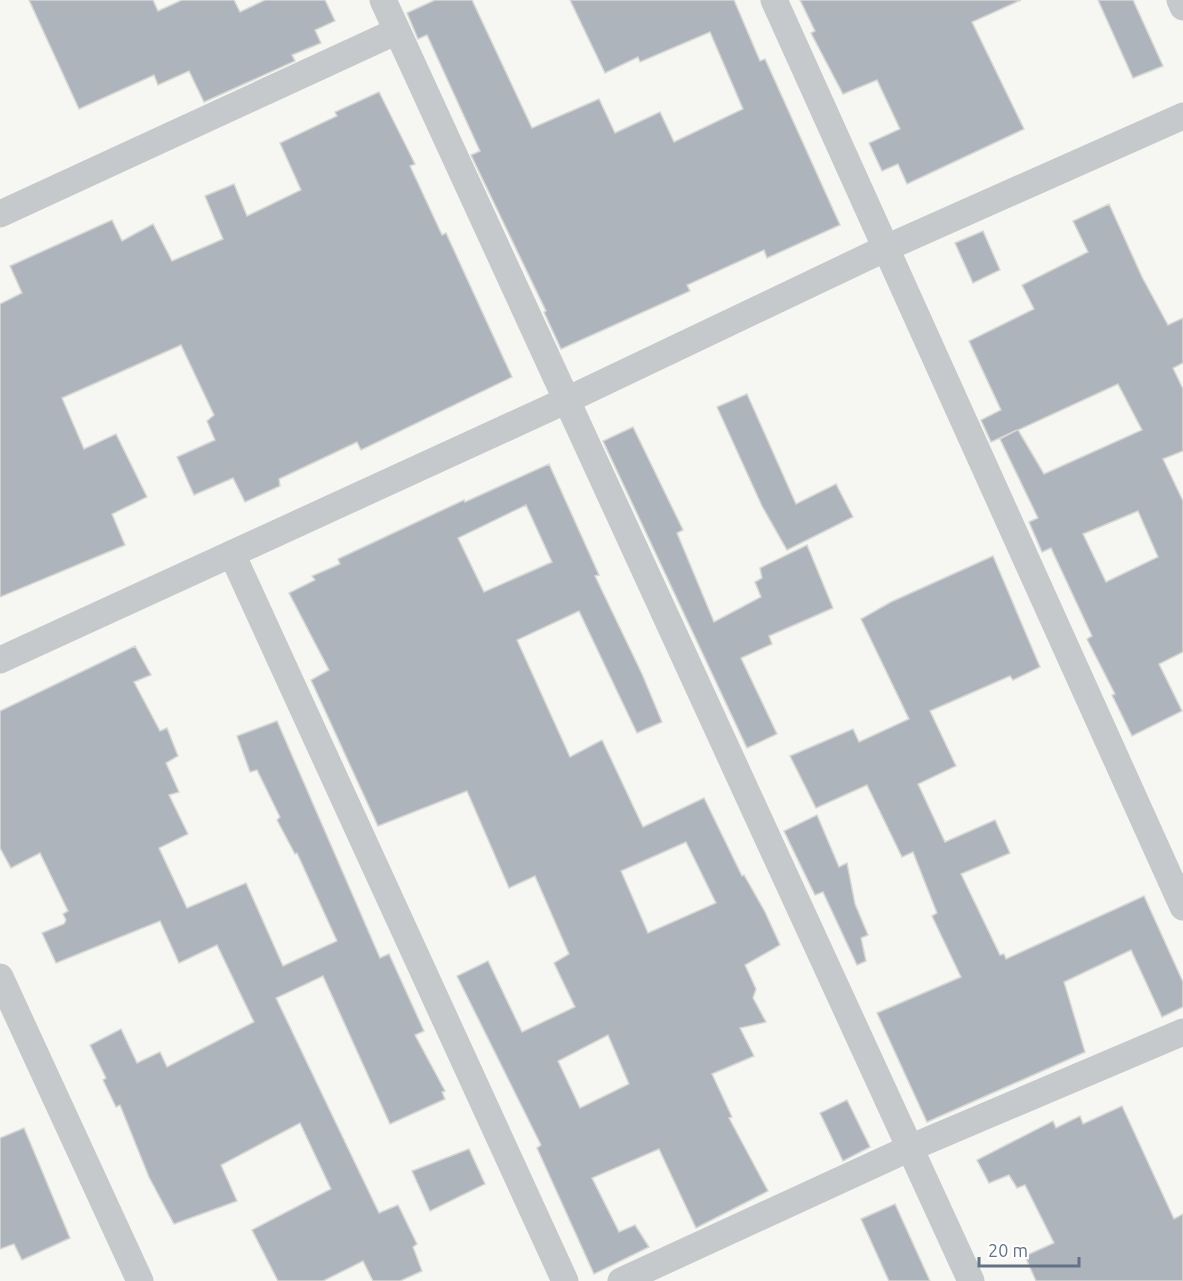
<svg xmlns="http://www.w3.org/2000/svg" width="1183" height="1281" font-family="Ubuntu,sans-serif">
	<style>
		.building { fill: #adb4bb; stroke: #d7d7d5; stroke-width: 1.5; fill-rule: evenodd }
		.lines { fill: none; stroke-linecap: round; stroke-linejoin: round }
		.minor { stroke: #c5c9cc; stroke-width: 27 }
	</style>
	<rect width="100%" height="100%" fill="#f6f6f2"/>
	<g class="building">
		<path d="M29 0H153L158 11 182 0H234L240 12 265 0H325L335 21 315 30 321 43 292 55 295 61 204 102 189 71 158 85 154 75 79 109Z"/>
		<path d="M435 0H472L532 128 599 99 615 133 660 112 674 142 743 109 710 32 640 62 638 57 605 73 570 0H734L760 61 765 59 840 225 767 258 764 250 687 285 690 291 561 349 544 312 546 311 471 155 480 151 427 35 418 39 407 13Z"/>
		<path d="M800 0H1021L972 22 1024 129 907 184 898 164 882 171 869 143 900 129 877 80 843 94 811 33 815 31Z"/>
		<path d="M1098 0H1133L1163 66 1133 78Z"/>
		<path d="M379 92 415 164 410 166 442 235 446 233 512 377 361 450 357 442 279 479 280 486 245 502 233 478 194 495 177 457 215 440 207 421 214 415 181 345 62 398 84 449 116 434 147 497 112 514 125 545 0 597V304L22 293 10 266 112 220 122 241 153 224 172 261 223 239 205 196 234 184 247 216 301 190 280 143 337 116 335 112Z"/>
		<path d="M1109 204 1142 277 1168 325 1183 318V363L1173 368 1183 389V451L1163 459 1183 501V652L1159 664 1182 711 1132 736 1112 695 1115 694 1087 639 1092 636 1051 548 1042 552 1029 522 1038 518 1000 439 1017 430 991 442 981 420 1001 410 969 341 1034 309 1022 285 1088 252 1073 221ZM1118 384 1142 430 1044 474 1018 430ZM1138 511 1158 557 1106 582 1083 534Z"/>
		<path d="M983 231 1000 270 973 283 955 243Z"/>
		<path d="M747 394 796 504 836 484 853 517 787 550 762 506 717 407Z"/>
		<path d="M633 427 683 530 677 533 714 622 761 597 755 582 762 578 760 568 807 545 833 608 769 636 772 644 741 658 777 734 747 748 603 441Z"/>
		<path d="M549 464 599 575 595 576 642 674 662 722 637 733 579 611 517 640 570 757 602 740 643 827 704 798 742 876 744 875 765 912 780 945 745 965 756 989 753 998 766 1022 740 1028 754 1056 712 1074 732 1117 729 1118 768 1191 696 1228 659 1149 592 1178 619 1232 635 1225 649 1247 594 1274 537 1148 541 1145 457 976 488 961 522 1032 575 1007 554 963 569 954 535 876 509 888 467 791 378 826 311 680 329 670 289 593 315 580 312 576 340 564 338 559 464 500 465 502ZM526 505 552 562 484 592 458 538ZM686 842 716 903 648 933 621 871ZM608 1035 629 1084 580 1108 558 1061Z"/>
		<path d="M993 556 1040 667 1013 680 1010 676 930 711 956 766 918 784 945 842 995 820 1010 853 961 874 1000 955 1004 954 1006 959 1144 896 1183 982V1007L1162 1017 1131 950 1064 982 1085 1052 927 1122 877 1013 961 977 932 916 937 913 913 852 902 857 867 785 816 808 790 756 853 729 859 742 909 719 861 619 891 602Z"/>
		<path d="M135 646 151 675 134 682 160 731 167 728 178 756 166 763 179 792 169 795 188 834 159 848 187 908 246 883 283 966 337 941 297 853 295 854 277 820 280 817 257 770 250 772 237 736 277 721 380 958 389 954 424 1031 415 1035 445 1091 442 1092 445 1099 390 1124 323 976 276 998 379 1213 398 1205 417 1244 413 1247 422 1271 400 1281H373L363 1261 323 1281H278L252 1230 331 1189 300 1123 221 1165 237 1201 174 1224 149 1177 120 1105 116 1107 103 1080 106 1078 90 1045 121 1029 137 1063 160 1052 167 1067 254 1022 217 945 179 963 160 921 56 963 42 933 64 924 66 920 63 914 68 911 40 853 11 868 0 848V711Z"/>
		<path d="M817 815 839 867 847 863 855 904 868 935 861 938 866 961 857 965 823 892 815 895 784 831Z"/>
		<path d="M847 1100 870 1147 843 1161 820 1113Z"/>
		<path d="M1122 1106 1174 1219 1183 1214V1281H1036L1025 1256 1054 1243 1025 1185 1017 1188 1009 1175 989 1183 977 1160 1053 1121 1056 1128 1080 1116 1083 1124Z"/>
		<path d="M24 1128 70 1238 22 1260 14 1244 0 1249V1138Z"/>
		<path d="M469 1149 485 1184 430 1211 412 1171Z"/>
		<path d="M895 1204 930 1281H889L861 1219Z"/>
	</g>
	<g class="lines">
		<g class="minor">
			<path d="M383 0 971 1281"/>
			<path d="M774 0 1183 907"/>
			<path d="M1180 0 1183 7"/>
			<path d="M0 214 397 31"/>
			<path d="M232 554 565 1281"/>
			<path d="M0 660 567 400 886 248 1183 116"/>
			<path d="M0 977 140 1281"/>
			<path d="M621 1281 910 1148 1183 1032"/>
		</g>
	</g>
	<path d="M979 1257v9h100v-9" fill="none" stroke="#637385" stroke-width="3"/>
	<text x="988" y="1257" font-size="18" fill="#637385" stroke="#ffffff" stroke-width="4.5" paint-order="stroke">20 m</text>
</svg>
